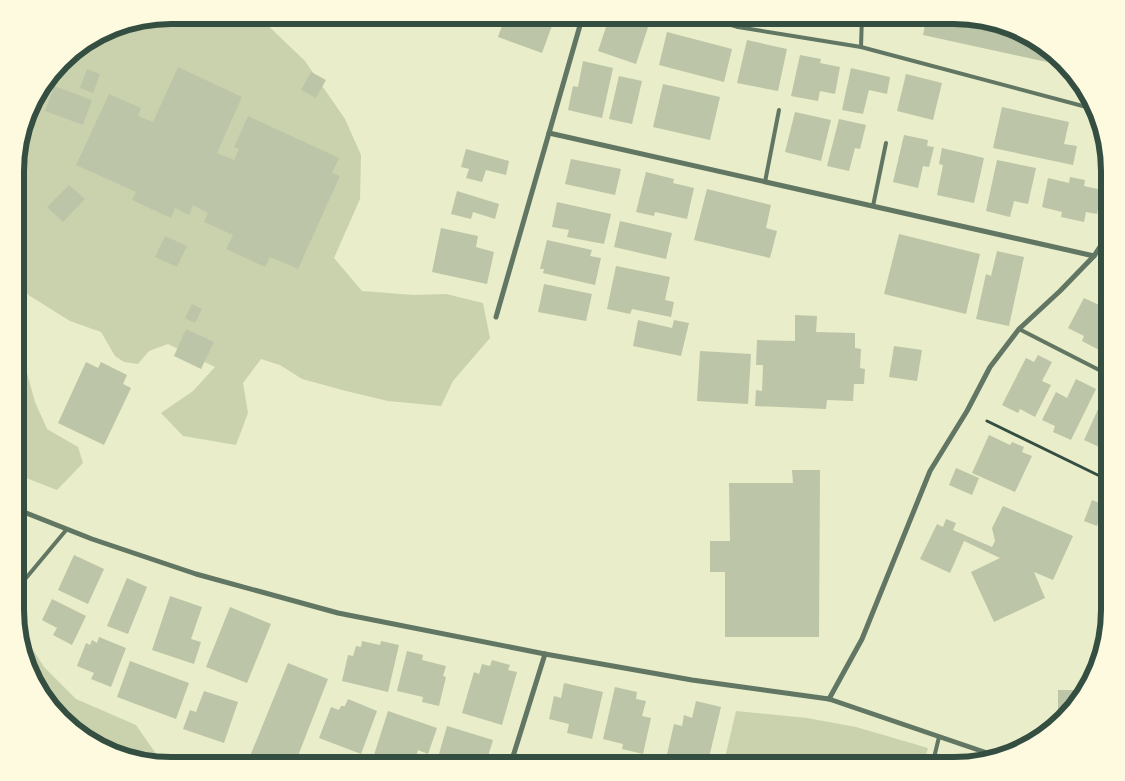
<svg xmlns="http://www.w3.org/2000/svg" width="1125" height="781" font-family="Manrope,sans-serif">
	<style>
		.green { fill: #cad2ad }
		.building { fill: #bcc5a7 }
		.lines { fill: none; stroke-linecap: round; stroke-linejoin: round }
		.path { stroke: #344e41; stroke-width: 3 }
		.service { stroke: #617663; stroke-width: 4 }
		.minor { stroke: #617663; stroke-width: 5 }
		.rim { fill: none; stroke: #344e41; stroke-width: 6 }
	</style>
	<rect width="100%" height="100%" fill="#e9edc9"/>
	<g class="green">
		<path d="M170 15H257L305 61 345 119 361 155 360 199 334 258 362 291 414 295 446 294 483 303 490 338 453 381 441 406 388 401 346 391 302 379 280 365 261 359 243 383 248 413 236 445 183 436 161 413 193 391 215 367 168 344 149 351 138 364 124 362 115 356 101 332 70 321 30 296 16 284V150L31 101 68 54 111 27Z"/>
		<path d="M16 351 24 362 35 402 47 429 78 447 83 463 57 490 16 474Z"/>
		<path d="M16 626H18L44 667 76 699 136 725 161 761 189 766H161L120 758 76 734 36 689 16 631Z"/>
		<path d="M736 711 807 718 856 727 928 748 923 766H723Z"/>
	</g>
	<g class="building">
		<path d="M506 15H556L542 53 498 37Z"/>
		<path d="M610 15H633L650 21 636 64 598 51Z"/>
		<path d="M927 15H964L1005 23 1049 47 1065 66 923 35Z"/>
		<path d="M667 32 732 49 724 82 659 65Z"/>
		<path d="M747 40 787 49 778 91 737 83Z"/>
		<path d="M800 55 821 59 820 63 840 67 835 94 820 91 818 101 791 96Z"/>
		<path d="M583 61 613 68 602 118 568 110 573 86 578 87Z"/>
		<path d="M178 67 242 97 217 153 234 160 239 149 234 147 248 116 339 158 332 173 340 176 298 269 270 257 265 267 226 249 233 235 204 222 208 213 193 205 189 215 175 208 171 218 132 200 136 192 76 165 109 94 141 108 138 116 153 122Z"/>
		<path d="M851 68 890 77 887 94 869 90 863 114 842 110Z"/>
		<path d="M87 69 100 74 93 93 80 88Z"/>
		<path d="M311 72 326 80 316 98 301 90Z"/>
		<path d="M906 74 942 83 933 120 897 111Z"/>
		<path d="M619 76 642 81 632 124 609 119Z"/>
		<path d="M663 84 720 97 710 140 653 127Z"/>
		<path d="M54 86 92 100 83 125 45 111Z"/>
		<path d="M1002 107 1069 122 1064 144 1077 146 1073 165 993 148Z"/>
		<path d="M795 112 831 120 821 161 785 152Z"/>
		<path d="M839 119 866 125 860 149 855 148 849 171 827 166Z"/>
		<path d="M904 135 928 140 927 146 934 147 929 167 923 166 918 188 893 182Z"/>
		<path d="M942 148 984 158 974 203 937 195 943 165 939 164Z"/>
		<path d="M466 149 509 161 506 175 486 170 482 182 466 178 469 169 461 167Z"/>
		<path d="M571 159 621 169 615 195 565 184Z"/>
		<path d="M997 160 1036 168 1028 204 1014 201 1010 217 986 211Z"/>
		<path d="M646 172 674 179 673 183 694 188 687 219 655 212 654 216 636 212Z"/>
		<path d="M1070 177 1085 180 1084 186 1102 190 1097 214 1086 212 1084 222 1061 217 1062 212 1042 207 1048 178 1069 183Z"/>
		<path d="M69 185 85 199 63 222 47 207Z"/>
		<path d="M707 189 771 205 766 228 777 231 770 258 694 240Z"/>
		<path d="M457 191 499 204 495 219 473 212 471 219 451 214Z"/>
		<path d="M557 202 611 214 604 244 567 237 569 230 552 227Z"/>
		<path d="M620 221 672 233 666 259 614 247Z"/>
		<path d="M441 228 478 236 476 247 494 252 487 284 432 272Z"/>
		<path d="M899 234 980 254 966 314 884 294Z"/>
		<path d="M165 236 187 246 177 267 155 257Z"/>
		<path d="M547 240 592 250 590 256 601 258 595 285 543 273 544 269H540Z"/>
		<path d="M997 251 1024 257 1009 326 976 319 986 274 991 276Z"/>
		<path d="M616 266 670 277 665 300 674 302 671 317 632 309 630 314 607 309Z"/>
		<path d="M1110 267V285L1103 282Z"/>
		<path d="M544 284 592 294 586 321 538 312Z"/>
		<path d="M1084 298 1110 310V333L1101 351 1082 341 1084 336 1068 328Z"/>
		<path d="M192 304 202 309 195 323 185 318Z"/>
		<path d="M795 315 817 316 816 332 855 333V348L861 349 860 368 865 369 864 384H854L853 401 827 400 826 409 755 406 756 390 762 391 763 365H756L757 340 795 341Z"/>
		<path d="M638 320 672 328 674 320 689 323 681 356 633 346Z"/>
		<path d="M186 329 214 342 201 369 174 356Z"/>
		<path d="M894 346 922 350 917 381 889 377Z"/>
		<path d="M700 351 751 354 748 404 697 401Z"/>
		<path d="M1038 355 1052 362 1042 381 1051 385 1035 417 1020 409 1018 413 1002 405 1026 358 1034 362Z"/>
		<path d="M86 362 98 368 101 362 127 375 123 384 131 388 104 445 58 423Z"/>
		<path d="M1076 379 1096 389 1071 440 1053 432 1055 426 1042 420 1056 392 1067 398Z"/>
		<path d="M1105 394 1110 396V452L1084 440Z"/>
		<path d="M989 435 1010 445 1012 442 1024 447 1022 452 1032 456 1015 492 972 473Z"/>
		<path d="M956 468 979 478 972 495 949 485Z"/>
		<path d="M792 470H820L819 637H725V572H710V541H730L729 483H793Z"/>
		<path d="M1092 500 1105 505 1097 526 1084 521Z"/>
		<path d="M1003 506 1073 536 1053 580 1034 572 1045 598 994 622 971 572 1000 558 964 541 950 573 920 559 937 524 943 527 946 519 956 523 953 530 992 547 995 541 992 528Z"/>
		<path d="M74 555 104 569 88 604 58 590Z"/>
		<path d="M127 578 147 587 128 634 107 626Z"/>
		<path d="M170 596 202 607 191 639 201 642 194 664 152 650Z"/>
		<path d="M52 599 86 616 72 645 53 635 57 628 42 620Z"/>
		<path d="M230 607 271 624 247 683 206 667Z"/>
		<path d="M1106 622H1109L1107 636H1106Z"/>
		<path d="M99 637 126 648 111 687 91 679 94 673 77 666 86 643 90 645 92 640 97 643Z"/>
		<path d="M362 641 380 645 381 641 399 645 388 692 342 681 348 655 353 656 356 646 361 647Z"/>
		<path d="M407 651 423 655 422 660 446 666 443 676 446 677 439 706 422 702 423 697 397 691Z"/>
		<path d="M1089 658H1102L1089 685Z"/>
		<path d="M492 660 510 665 508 670 517 672 502 725 462 713 474 672 479 674 482 664 490 666Z"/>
		<path d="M130 661 189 683 176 719 117 697Z"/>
		<path d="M288 663 328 679 294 766H246Z"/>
		<path d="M564 683 603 692 592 739 567 733 569 724 549 719 554 696 561 698Z"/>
		<path d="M615 687 637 692 636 699 646 701 642 716 651 718 643 754 622 749 623 744 603 739Z"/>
		<path d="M1058 690H1086L1078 705 1058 722Z"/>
		<path d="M204 691 238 702 224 743 183 729 190 710 196 712Z"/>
		<path d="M348 699 377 711 361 754 319 738 331 707 339 710 341 706H345Z"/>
		<path d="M696 701 721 707 707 766H677L665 763 674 724 682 726 684 715 692 718Z"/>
		<path d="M388 711 437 728 428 754 418 750 415 759 405 755 402 765 374 755Z"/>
		<path d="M447 726 493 740 485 766H445L448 757 439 754Z"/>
		<path d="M567 762 582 765V766H566Z"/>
		<path d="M598 762 612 765V766H597Z"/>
	</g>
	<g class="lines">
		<path class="path" d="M987 421 1110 481"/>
		<g class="service">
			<path d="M698 15 738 27 861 47 1094 109"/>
			<path d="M738 27 739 15"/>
			<path d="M861 47 862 15"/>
			<path d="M765 182 779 110"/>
			<path d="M873 206 886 143"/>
			<path d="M1019 329 1105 373"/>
			<path d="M16 590 67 529"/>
			<path d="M932 766 939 737"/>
		</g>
		<g class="minor">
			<path d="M549 133 1094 256"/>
			<path d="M496 317 583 15"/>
			<path d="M16 509 92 539 196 574 338 613 545 654 692 680 829 699 996 756"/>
			<path d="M829 699 862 639 930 471 967 411 990 367 1019 329 1060 291 1094 256 1110 232"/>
			<path d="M510 766 545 654"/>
		</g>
	</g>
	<path d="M0 0H1125V781H0ZM171 24H954A147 147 0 0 1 1101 171V610A147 147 0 0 1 954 757H171A147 147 0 0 1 24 610V171A147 147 0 0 1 171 24Z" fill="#fefae0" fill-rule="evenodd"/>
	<path class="rim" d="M171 24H954A147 147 0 0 1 1101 171V610A147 147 0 0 1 954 757H171A147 147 0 0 1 24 610V171A147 147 0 0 1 171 24Z"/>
</svg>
